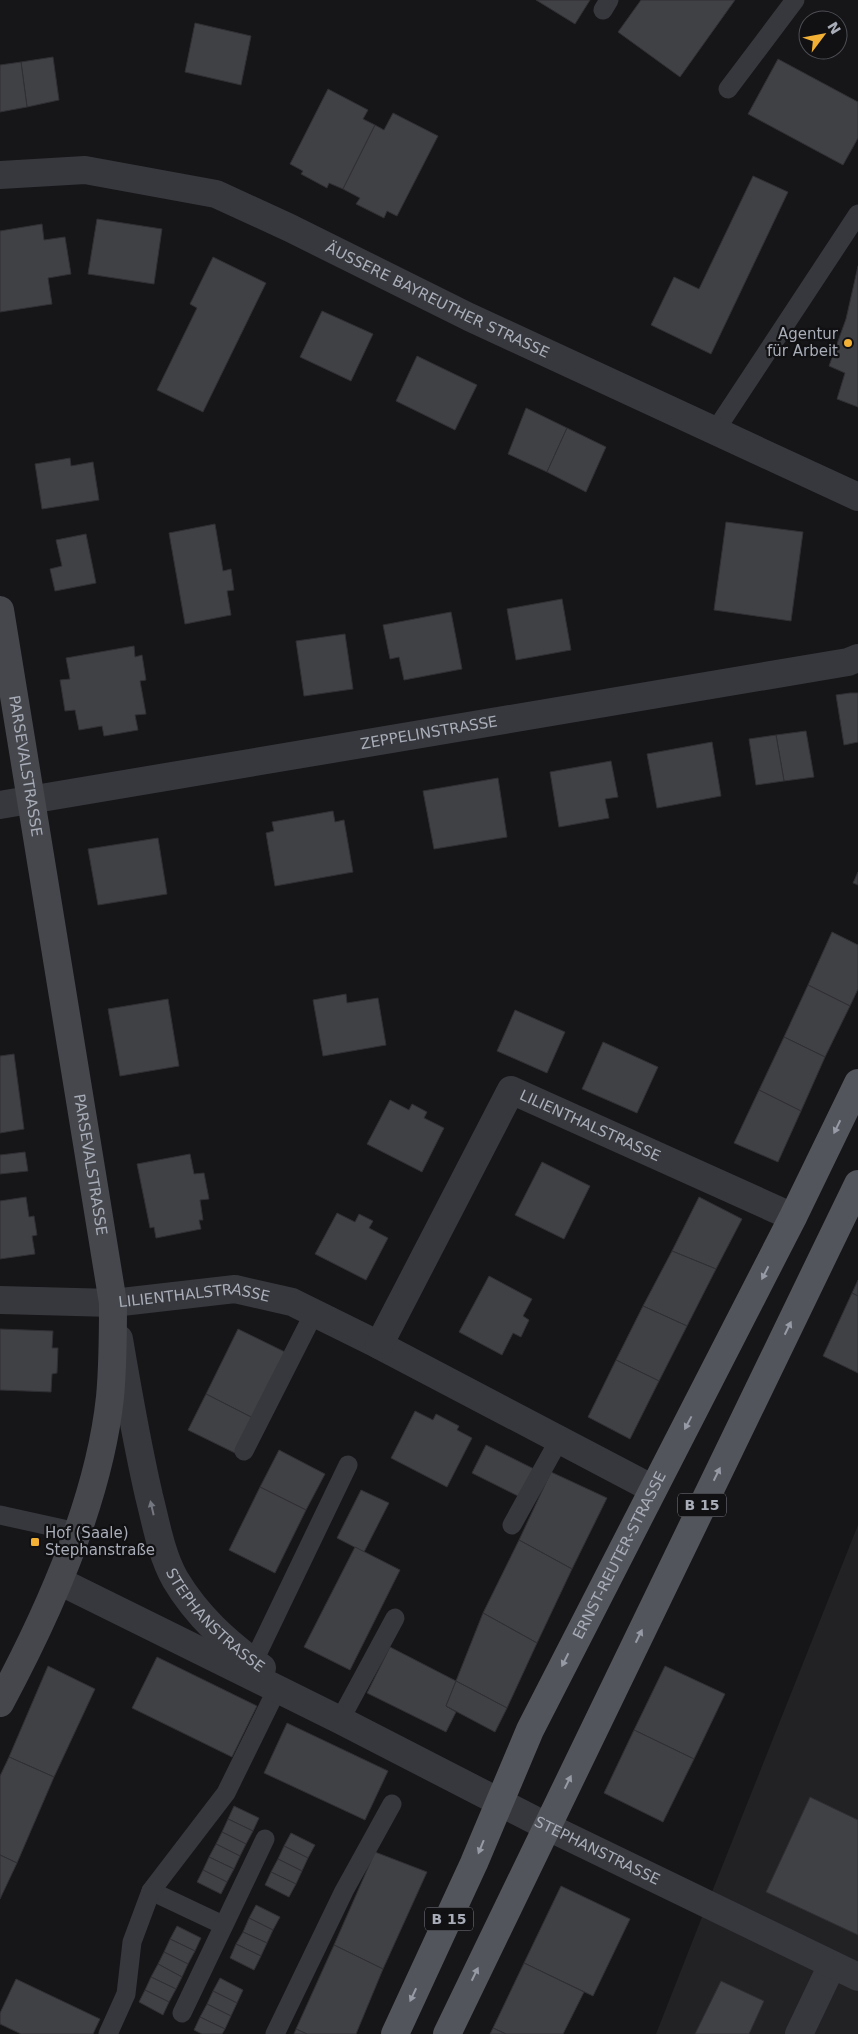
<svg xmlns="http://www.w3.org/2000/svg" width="858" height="2034" font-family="'DejaVu Sans',sans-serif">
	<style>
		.built { fill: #222225 }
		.building { fill: #404145; stroke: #303034 }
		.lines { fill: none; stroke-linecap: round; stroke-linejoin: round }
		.service { stroke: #37383d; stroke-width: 19 }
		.minor { stroke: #37383d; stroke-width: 28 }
		.tertiary { stroke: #37383d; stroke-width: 28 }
		.secondary { stroke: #45474d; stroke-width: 28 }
		.primary { stroke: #53555c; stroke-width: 28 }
		.oneway { fill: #979ba6 }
		.oneway2 { fill: #757881 }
		.poi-dot { fill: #f2b134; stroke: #111113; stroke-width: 2 }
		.labels { text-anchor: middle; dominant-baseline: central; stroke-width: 4.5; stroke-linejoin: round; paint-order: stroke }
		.shield { fill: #111113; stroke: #7b7e86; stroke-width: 1 }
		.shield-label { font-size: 14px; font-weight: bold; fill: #a8adb8 }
		.street-label { font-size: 15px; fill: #a8adb8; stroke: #111113 }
		.poi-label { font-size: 15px; fill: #a8adb8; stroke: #111113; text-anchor: end }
	</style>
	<rect width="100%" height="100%" fill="#161618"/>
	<path class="built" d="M858 1525V2034H656L702 1917Z"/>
	<g class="building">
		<path d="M536 0H590L575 24Z"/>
		<path d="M641 0H735L680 77 618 32Z"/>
		<path d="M195 23 251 36 241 85 185 72Z"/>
		<path d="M53 57 59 100 27 107 21 62Z"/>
		<path d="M778 59 858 102V138L843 165 748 114Z"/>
		<path d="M21 62 27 107 0 112V65Z"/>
		<path d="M328 89 368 110 363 119 375 125 343 189 329 183 327 188 301 174 303 171 290 164Z"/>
		<path d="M393 113 438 136 397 216 387 211 384 218 356 204 360 198 343 189 375 125 384 130Z"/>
		<path d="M753 176 788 192 711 354 651 325 674 277 699 289Z"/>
		<path d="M97 219 162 229 154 284 88 274Z"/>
		<path d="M42 224 44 240 65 237 71 274 48 278 52 304 0 312V231Z"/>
		<path d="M213 257 266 283 203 412 157 390 197 308 190 304Z"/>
		<path d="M858 266V407L837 399 845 373 829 366 846 319Z"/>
		<path d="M322 311 373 334 351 381 300 357Z"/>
		<path d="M417 356 477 385 455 430 396 401Z"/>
		<path d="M526 408 567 428 547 472 508 454Z"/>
		<path d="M567 428 606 447 586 492 547 472Z"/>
		<path d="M70 458 71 466 93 462 99 500 42 509 35 464Z"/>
		<path d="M726 522 803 532 791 621 714 610Z"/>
		<path d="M215 524 223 571 231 569 234 590 227 591 231 615 185 624 169 533Z"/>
		<path d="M86 534 96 583 55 591 50 569 62 566 56 540Z"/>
		<path d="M562 599 571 650 516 660 507 609Z"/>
		<path d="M451 612 462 669 404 680 399 657 390 659 383 625Z"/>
		<path d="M345 634 353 689 304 696 296 641Z"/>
		<path d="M134 646 135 657 142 655 146 680 140 681 146 714 135 715 138 730 104 736 102 726 79 730 75 710 65 711 60 680 70 679 66 658Z"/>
		<path d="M850 693H858V742L844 745 836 695Z"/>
		<path d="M806 731 814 777 784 781 776 735Z"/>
		<path d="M776 735 784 781 756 785 749 739Z"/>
		<path d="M712 742 721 796 657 808 647 754Z"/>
		<path d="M611 761 618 797 605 799 609 818 559 827 550 772Z"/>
		<path d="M498 778 507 837 434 849 423 791Z"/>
		<path d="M333 811 335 822 344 820 353 872 275 886 266 833 274 831 272 822Z"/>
		<path d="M158 838 167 894 98 905 88 849Z"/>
		<path d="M858 872V885L853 883Z"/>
		<path d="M832 932 858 945V989L850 1006 808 985Z"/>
		<path d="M808 985 850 1006 825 1057 784 1037Z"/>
		<path d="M346 994 347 1003 378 998 386 1045 323 1056 313 1000Z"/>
		<path d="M168 999 179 1066 120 1076 108 1009Z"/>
		<path d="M515 1010 565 1032 547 1073 497 1051Z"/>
		<path d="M784 1037 825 1057 801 1111 759 1090Z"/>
		<path d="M603 1042 658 1067 637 1113 582 1089Z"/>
		<path d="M14 1054 24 1129 0 1133V1056Z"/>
		<path d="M759 1090 801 1111 778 1162 734 1143Z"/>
		<path d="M390 1100 409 1110 412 1104 427 1112 424 1118 444 1128 422 1172 367 1144Z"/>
		<path d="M25 1152 28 1171 0 1174V1155Z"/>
		<path d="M190 1154 194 1174 204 1173 209 1199 200 1200 203 1220H199L201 1229 156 1238 154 1227 150 1228 137 1164Z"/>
		<path d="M542 1162 590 1186 564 1239 515 1215Z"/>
		<path d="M26 1197 29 1217 34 1216 37 1235 32 1236 35 1254 0 1259V1201Z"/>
		<path d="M699 1197 742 1219 716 1269 672 1251Z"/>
		<path d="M337 1213 355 1222 359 1214 373 1221 369 1228 388 1238 366 1280 315 1254Z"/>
		<path d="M672 1251 716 1269 687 1326 643 1306Z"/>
		<path d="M489 1276 532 1299 523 1316 529 1320 521 1337 513 1333 502 1355 459 1332Z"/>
		<path d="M858 1280V1296L852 1293Z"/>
		<path d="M852 1293 858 1296V1373L823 1356Z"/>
		<path d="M643 1306 687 1326 659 1381 616 1360Z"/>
		<path d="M0 1329 53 1331 52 1348H58L57 1373 52 1374 51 1392 0 1390Z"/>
		<path d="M238 1329 285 1352 253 1418 206 1394Z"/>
		<path d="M616 1360 659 1381 630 1439 588 1417Z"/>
		<path d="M206 1394 253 1418 235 1453 188 1430Z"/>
		<path d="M415 1411 433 1420 436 1414 459 1426 457 1430 472 1438 447 1487 391 1458Z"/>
		<path d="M486 1445 534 1469 520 1497 472 1473Z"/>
		<path d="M279 1450 325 1474 306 1510 260 1487Z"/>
		<path d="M551 1472 607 1498 572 1569 519 1540Z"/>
		<path d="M260 1487 306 1510 275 1573 229 1550Z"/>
		<path d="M361 1490 389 1503 364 1552 337 1538Z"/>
		<path d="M519 1540 572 1569 537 1643 483 1613Z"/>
		<path d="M355 1547 400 1570 350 1670 304 1647Z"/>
		<path d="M483 1613 537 1643 507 1708 456 1681Z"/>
		<path d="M390 1647 456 1681 446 1706 456 1712 446 1732 367 1693Z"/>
		<path d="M157 1657 257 1706 232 1757 132 1708Z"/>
		<path d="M48 1666 95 1689 54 1777 9 1757Z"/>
		<path d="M665 1666 725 1694 694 1759 634 1730Z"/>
		<path d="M456 1681 507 1708 495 1732 446 1706Z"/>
		<path d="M287 1723 388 1771 365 1820 264 1773Z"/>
		<path d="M634 1730 694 1759 663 1822 604 1793Z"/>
		<path d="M9 1757 54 1777 17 1863 0 1855V1776Z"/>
		<path d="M810 1797 858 1820V1935L766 1892Z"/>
		<path d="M234 1806 259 1818 253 1831 228 1819Z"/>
		<path d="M228 1819 253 1831 246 1844 222 1832Z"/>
		<path d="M222 1832 246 1844 240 1856 216 1844Z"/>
		<path d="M291 1833 315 1845 308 1858 284 1846Z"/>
		<path d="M216 1844 240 1856 234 1869 209 1857Z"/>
		<path d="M284 1846 308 1858 302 1871 278 1859Z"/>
		<path d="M375 1852 427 1872 383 1969 334 1945Z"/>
		<path d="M0 1855 17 1863 0 1899Z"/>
		<path d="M209 1857 234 1869 227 1882 203 1870Z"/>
		<path d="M278 1859 302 1871 296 1884 271 1872Z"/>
		<path d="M203 1870 227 1882 221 1894 197 1882Z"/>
		<path d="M271 1872 296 1884 289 1897 265 1885Z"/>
		<path d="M561 1886 630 1919 593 1996 524 1963Z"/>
		<path d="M256 1905 280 1917 273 1930 249 1918Z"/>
		<path d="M249 1918 273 1930 267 1943 243 1932Z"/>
		<path d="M177 1926 201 1938 195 1951 170 1939Z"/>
		<path d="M243 1932 267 1943 261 1956 236 1944Z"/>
		<path d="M170 1939 195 1951 188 1964 164 1952Z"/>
		<path d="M236 1944 261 1956 254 1970 230 1958Z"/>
		<path d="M334 1945 383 1969 356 2034H307L296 2029Z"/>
		<path d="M164 1952 188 1964 182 1977 158 1964Z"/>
		<path d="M524 1963 584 1992 563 2034H506L493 2028Z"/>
		<path d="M158 1964 182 1977 176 1989 151 1977Z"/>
		<path d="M151 1977 176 1989 169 2002 145 1990Z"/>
		<path d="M220 1978 243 1990 237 2003 213 1991Z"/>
		<path d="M16 1979 100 2019 93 2034H21L0 2024V2013Z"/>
		<path d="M721 1981 764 2001 749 2034H695Z"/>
		<path d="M145 1990 169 2002 163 2015 139 2002Z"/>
		<path d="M213 1991 237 2003 231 2016 207 2004Z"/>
		<path d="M207 2004 231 2016 225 2029 200 2017Z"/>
		<path d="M200 2017 225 2029 222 2034H202L194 2030Z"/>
		<path d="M493 2028 506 2034H490Z"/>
		<path d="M296 2029 307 2034H294Z"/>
	</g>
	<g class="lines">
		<g class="service">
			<path d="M603 10 609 0"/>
			<path d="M728 89 795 0"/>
			<path d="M715 431 858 214"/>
			<path d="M244 1451 314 1313"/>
			<path d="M0 1515 77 1532"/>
			<path d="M512 1525 559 1440"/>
			<path d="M249 1671 348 1465"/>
			<path d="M340 1720 395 1618"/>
			<path d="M151 1891 223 1925"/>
			<path d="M182 2013 265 1839"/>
			<path d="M108 2034 126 1994 132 1942 151 1891 226 1793 277 1689"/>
			<path d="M275 2034 344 1891 392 1804"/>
		</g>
		<g class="minor">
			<path id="s1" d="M0 805 848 662 858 658"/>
			<path id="s2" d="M0 1300 113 1303 235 1289 292 1302 379 1345 653 1489"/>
			<path id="s3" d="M379 1345 511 1090 793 1217"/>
			<path d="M799 2034 832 1965"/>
		</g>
		<g class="tertiary">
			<path id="s4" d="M0 175 85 170 216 194 290 228 469 317 858 497"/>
			<path id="s5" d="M119 1339C128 1392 137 1444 149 1496 156 1523 161 1554 175 1579 197 1616 227 1643 262 1668"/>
			<path id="s6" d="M59 1581 340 1720 546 1826 858 1977"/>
		</g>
		<path class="secondary" id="s7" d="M0 610 113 1303C113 1334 113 1366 110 1397 99 1501 49 1612 0 1703"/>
		<g class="primary">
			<path id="s8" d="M395 2034 474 1863 530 1730 793 1217 858 1083"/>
			<path d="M447 2034 858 1184"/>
		</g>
	</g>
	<defs><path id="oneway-solid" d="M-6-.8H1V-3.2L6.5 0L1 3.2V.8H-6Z" transform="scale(1.25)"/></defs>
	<g class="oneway">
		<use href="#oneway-solid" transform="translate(837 1127) rotate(116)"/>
		<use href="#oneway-solid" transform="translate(765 1273) rotate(117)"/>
		<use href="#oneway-solid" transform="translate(788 1328) rotate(-64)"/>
		<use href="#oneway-solid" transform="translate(688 1423) rotate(118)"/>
		<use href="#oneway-solid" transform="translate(717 1474) rotate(-64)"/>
		<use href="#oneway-solid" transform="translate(639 1636) rotate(-64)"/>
		<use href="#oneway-solid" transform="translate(565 1660) rotate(117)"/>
		<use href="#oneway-solid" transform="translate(568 1782) rotate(-64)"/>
		<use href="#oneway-solid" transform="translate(481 1847) rotate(112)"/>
		<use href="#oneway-solid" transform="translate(475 1974) rotate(-64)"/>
		<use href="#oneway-solid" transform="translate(413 1995) rotate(115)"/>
	</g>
	<use class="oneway2" href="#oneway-solid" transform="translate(152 1508) rotate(-103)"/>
	<g class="poi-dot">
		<circle cx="848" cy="343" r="5"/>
		<rect x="30" y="1537" width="10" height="10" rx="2.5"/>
	</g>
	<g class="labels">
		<g class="shield">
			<rect x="678" y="1493.5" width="48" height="23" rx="4"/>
			<rect x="425" y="1907.5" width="48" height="23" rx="4"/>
		</g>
		<g class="shield-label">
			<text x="702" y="1505">B 15</text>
			<text x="449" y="1919">B 15</text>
		</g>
		<g class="street-label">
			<text stroke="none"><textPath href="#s4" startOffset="464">ÄUSSERE BAYREUTHER STRASSE</textPath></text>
			<text stroke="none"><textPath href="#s1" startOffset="435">ZEPPELINSTRASSE</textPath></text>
			<text stroke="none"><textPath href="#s7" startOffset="158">PARSEVALSTRASSE</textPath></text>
			<text stroke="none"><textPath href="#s3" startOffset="374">LILIENTHALSTRASSE</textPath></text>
			<text stroke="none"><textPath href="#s7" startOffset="562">PARSEVALSTRASSE</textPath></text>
			<text stroke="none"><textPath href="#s2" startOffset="195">LILIENTHALSTRASSE</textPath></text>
			<text stroke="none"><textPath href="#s8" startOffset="529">ERNST-REUTER-STRASSE</textPath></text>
			<text stroke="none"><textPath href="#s5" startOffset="305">STEPHANSTRASSE</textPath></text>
			<text stroke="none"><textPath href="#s6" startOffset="602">STEPHANSTRASSE</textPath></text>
		</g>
		<g class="poi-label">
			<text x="838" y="334">Agentur<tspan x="838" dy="17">für Arbeit</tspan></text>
			<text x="45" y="1533" text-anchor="start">Hof (Saale)<tspan x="45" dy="17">Stephanstraße</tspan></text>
		</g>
	</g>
	<g transform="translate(823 35) rotate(58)"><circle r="24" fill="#111113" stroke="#4d4f55"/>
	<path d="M0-4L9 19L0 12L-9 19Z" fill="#f2b134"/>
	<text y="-8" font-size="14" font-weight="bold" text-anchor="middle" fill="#a8adb8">N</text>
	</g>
</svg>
